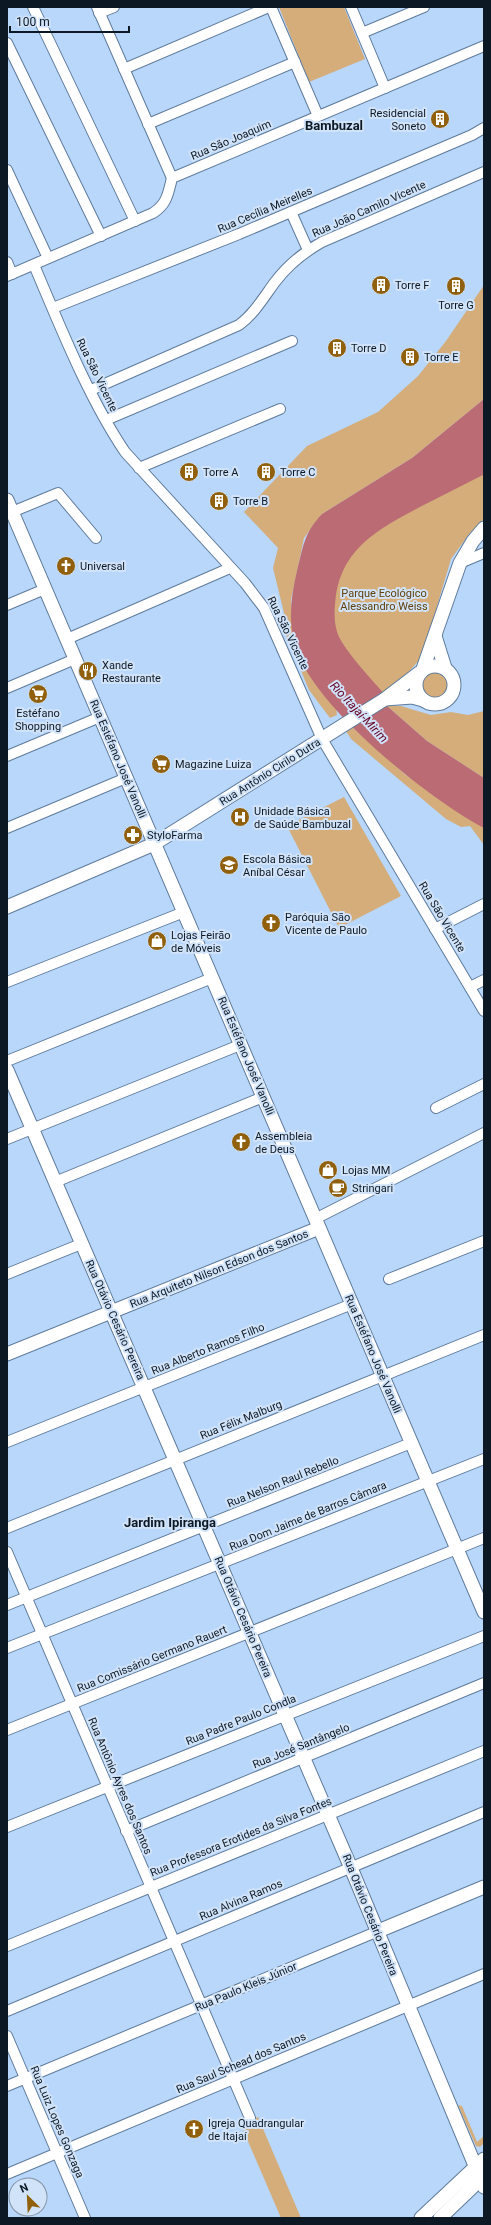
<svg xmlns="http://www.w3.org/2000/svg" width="491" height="2225" font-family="Roboto,sans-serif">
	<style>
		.green { fill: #d4ad7b }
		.water { fill: #bb6b74 }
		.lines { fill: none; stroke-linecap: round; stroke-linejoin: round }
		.canal { stroke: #bb6b74; stroke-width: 8 }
		.minor-casing { stroke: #5f7b9b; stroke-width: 12 }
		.major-casing { stroke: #5f7b9b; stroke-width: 15 }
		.minor { stroke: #fff; stroke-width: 10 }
		.major { stroke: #fff; stroke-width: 13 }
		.labels { text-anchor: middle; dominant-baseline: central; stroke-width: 4; stroke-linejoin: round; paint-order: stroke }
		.poi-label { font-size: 11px; fill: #0d1825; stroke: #d1e3f9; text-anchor: start }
		.street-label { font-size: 11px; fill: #0d1825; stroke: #d1e3f9 }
		.park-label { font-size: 11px; fill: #61400b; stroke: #d1e3f9 }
		.water-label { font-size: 12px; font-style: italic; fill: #670020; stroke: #d1e3f9 }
		.quarter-label { font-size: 13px; font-weight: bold; fill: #0d1825; stroke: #d1e3f9 }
	</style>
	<rect width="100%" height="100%" fill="#b9d7fb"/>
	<g class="green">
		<path d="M279 7H344L365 59 309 82Z"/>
		<path d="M484 285V399L412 458 322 514 304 538 291 600 296 647 321 691 336 708 337 715 330 718 309 690 285 632 284 613 273 568 278 548 244 512 307 446 378 412 418 376 446 341Z"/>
		<path d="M484 470V519L470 533 451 559 422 657 397 685 381 697 352 664 335 638 330 613 332 589 344 559 368 532 392 518Z"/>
		<circle cx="435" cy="685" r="15"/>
		<path d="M387 706H401L431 715 451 712 468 715 484 711V778L427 741Z"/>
		<path d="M352 727 406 775 484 828V845L470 826 461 827 446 819 351 739 346 731Z"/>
		<path d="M344 797 401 896 339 928 287 826Z"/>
		<path d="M458 2105 462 2106 477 2142 484 2136V2143L480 2147 476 2146Z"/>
		<path d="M258 2117 301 2218H281L241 2125Z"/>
	</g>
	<path class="water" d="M484 399V470L392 518 368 532 344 559 332 589 330 613 335 638 352 664 387 706 427 741 484 778V828C429 799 313 707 295 646 288 621 291 596 297 571 303 547 304 533 322 514L412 458Z"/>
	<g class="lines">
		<path class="canal" d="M379 694C364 677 347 660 336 640 331 630 330 615 331 604 334 548 375 526 419 503 441 492 462 481 484 470"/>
		<g class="minor-casing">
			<g id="minor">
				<path d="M33 7 135 221"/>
				<path d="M97 7 172 178"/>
				<path d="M271 7 318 116"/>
				<path d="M351 7 385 88"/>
				<path d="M99 13 114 7"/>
				<path d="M362 33 424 7"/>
				<path d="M7 43 101 236"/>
				<path d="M124 69 269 7"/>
				<path d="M148 124 295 62"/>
				<path d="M7 170 48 258"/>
				<path d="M291 212 308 250"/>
				<path d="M7 262 12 274"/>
				<path d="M34 265C60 326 88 397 125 452L245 583 264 608 322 739 484 1011"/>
				<path d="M7 276 153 213C167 204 168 194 172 178L484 46"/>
				<path d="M53 308 239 234 472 135 484 128"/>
				<path d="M91 390 239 325C254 314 264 297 275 282 288 265 304 252 322 242L484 172"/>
				<path d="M106 420 292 341"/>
				<path d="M139 468 280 409"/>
				<path d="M7 514 58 493 96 538"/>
				<path d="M460 563 484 553"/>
				<path d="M7 605 45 589"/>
				<path d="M67 639 230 568"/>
				<path d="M7 688 75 659"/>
				<path d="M7 756 100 717"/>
				<path d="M7 828 126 778"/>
				<path d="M435 929 484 904"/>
				<path d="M7 982 184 912"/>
				<path d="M470 987 484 980"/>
				<path d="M7 1061 212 978"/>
				<path d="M436 1108 484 1084"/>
				<path d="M7 1139 240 1045"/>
				<path d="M55 1182 263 1097"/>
				<path d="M315 1219 484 1133"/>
				<path d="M7 1274 81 1244"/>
				<path d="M389 1279 484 1241"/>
				<path d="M7 1442 352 1304"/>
				<path d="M7 1528 484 1335"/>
				<path d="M7 1552 250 2118"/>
				<path d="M7 1605 411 1443"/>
				<path d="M7 1648 484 1459"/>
				<path d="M7 1730 484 1538"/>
				<path d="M7 1827 484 1636"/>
				<path d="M126 1831 484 1683"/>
				<path d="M7 1946 484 1751"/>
				<path d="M7 2011 484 1812"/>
				<path d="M7 2036 85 2218"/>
				<path d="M7 2086 376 1932"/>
				<path d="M7 2174 484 1974"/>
			</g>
		</g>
		<g class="major-casing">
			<g id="major">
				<path d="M7 500 484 1612"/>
				<path d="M435 636 445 668"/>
				<circle cx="435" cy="685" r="19"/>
				<path d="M423 669 460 563 473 541 484 528"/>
				<path d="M385 699 412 697 423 700"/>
				<path d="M7 907 154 844 385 699 419 673"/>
				<path d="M7 1070 351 1868 484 2187"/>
				<path d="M7 1354 319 1228"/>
				<path d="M376 1932 484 1887"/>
				<path d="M421 2218 484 2159"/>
				<path d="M440 2218 484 2176"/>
			</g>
		</g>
		<use href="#minor" class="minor"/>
		<use href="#major" class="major"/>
	</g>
	<defs>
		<g id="building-disc" transform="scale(1)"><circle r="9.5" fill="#90600d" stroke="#d1e3f9"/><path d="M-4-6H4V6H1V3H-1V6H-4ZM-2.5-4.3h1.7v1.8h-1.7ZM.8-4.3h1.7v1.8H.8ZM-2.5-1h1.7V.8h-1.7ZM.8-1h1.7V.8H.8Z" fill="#fff"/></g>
		<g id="church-disc" transform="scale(1)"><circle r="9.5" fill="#90600d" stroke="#d1e3f9"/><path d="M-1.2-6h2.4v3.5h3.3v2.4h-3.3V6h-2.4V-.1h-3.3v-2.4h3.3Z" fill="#fff"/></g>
		<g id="restaurant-disc" transform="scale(1)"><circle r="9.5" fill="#90600d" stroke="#d1e3f9"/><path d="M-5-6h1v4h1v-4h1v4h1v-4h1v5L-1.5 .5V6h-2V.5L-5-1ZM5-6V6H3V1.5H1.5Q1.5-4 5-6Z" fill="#fff"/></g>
		<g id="supermarket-disc" transform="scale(1)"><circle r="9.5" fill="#90600d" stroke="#d1e3f9"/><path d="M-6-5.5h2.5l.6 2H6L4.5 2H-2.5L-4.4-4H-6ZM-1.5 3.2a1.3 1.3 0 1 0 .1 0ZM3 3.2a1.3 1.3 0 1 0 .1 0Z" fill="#fff"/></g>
		<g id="hospital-disc" transform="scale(1)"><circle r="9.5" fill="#90600d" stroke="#d1e3f9"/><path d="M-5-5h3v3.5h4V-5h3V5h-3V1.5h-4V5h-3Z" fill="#fff"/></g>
		<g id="pharmacy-disc" transform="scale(1)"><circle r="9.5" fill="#90600d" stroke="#d1e3f9"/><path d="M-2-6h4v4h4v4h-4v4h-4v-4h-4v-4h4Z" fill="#fff"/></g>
		<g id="school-disc" transform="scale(1)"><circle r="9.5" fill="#90600d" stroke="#d1e3f9"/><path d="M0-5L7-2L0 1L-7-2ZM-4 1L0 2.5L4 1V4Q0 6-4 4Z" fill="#fff"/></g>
		<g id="shop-disc" transform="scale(1)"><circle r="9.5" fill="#90600d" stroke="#d1e3f9"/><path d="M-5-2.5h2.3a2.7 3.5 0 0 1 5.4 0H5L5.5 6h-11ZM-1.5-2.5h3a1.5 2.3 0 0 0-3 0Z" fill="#fff"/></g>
		<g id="cafe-disc" transform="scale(1)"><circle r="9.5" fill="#90600d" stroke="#d1e3f9"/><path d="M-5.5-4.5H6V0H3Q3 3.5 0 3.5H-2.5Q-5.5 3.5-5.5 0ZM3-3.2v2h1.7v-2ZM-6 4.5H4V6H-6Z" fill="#fff"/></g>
	</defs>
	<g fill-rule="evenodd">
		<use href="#building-disc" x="440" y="119"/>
		<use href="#building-disc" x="381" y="285"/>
		<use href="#building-disc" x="456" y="286"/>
		<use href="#building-disc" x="337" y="348"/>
		<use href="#building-disc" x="410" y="357"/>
		<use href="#building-disc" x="189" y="472"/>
		<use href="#building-disc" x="266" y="472"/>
		<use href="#building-disc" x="219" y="501"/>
		<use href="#church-disc" x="66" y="566"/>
		<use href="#restaurant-disc" x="88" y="671"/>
		<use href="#supermarket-disc" x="38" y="694"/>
		<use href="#supermarket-disc" x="161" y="764"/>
		<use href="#hospital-disc" x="240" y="817"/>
		<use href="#pharmacy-disc" x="133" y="835"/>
		<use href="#school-disc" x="229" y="865"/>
		<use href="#church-disc" x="271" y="923"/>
		<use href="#shop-disc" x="157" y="941"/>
		<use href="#church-disc" x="241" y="1142"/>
		<use href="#shop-disc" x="328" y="1170"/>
		<use href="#cafe-disc" x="338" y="1188"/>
		<use href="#church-disc" x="194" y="2129"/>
	</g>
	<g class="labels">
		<g class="poi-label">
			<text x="426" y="113" text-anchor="end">Residencial<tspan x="426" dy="13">Soneto</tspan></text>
			<text x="395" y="285">Torre F</text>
			<text x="456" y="305" text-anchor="middle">Torre G</text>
			<text x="351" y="348">Torre D</text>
			<text x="424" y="357">Torre E</text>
			<text x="203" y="472">Torre A</text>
			<text x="280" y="472">Torre C</text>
			<text x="233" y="501">Torre B</text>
			<text x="80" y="566">Universal</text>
			<text x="102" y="665">Xande<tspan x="102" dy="13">Restaurante</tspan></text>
			<text x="38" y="713" text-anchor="middle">Estéfano<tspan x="38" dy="13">Shopping</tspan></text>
			<text x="175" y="764">Magazine Luiza</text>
			<text x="254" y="811">Unidade Básica<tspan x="254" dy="13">de Saúde Bambuzal</tspan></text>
			<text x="147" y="835">StyloFarma</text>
			<text x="243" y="859">Escola Básica<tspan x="243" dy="13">Aníbal César</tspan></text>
			<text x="285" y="917">Paróquia São<tspan x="285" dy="13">Vicente de Paulo</tspan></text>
			<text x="171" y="935">Lojas Feirão<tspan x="171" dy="13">de Móveis</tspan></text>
			<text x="255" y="1136">Assembleia<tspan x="255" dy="13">de Deus</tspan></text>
			<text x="342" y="1170">Lojas MM</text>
			<text x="352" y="1188">Stringari</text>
			<text x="208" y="2123">Igreja Quadrangular<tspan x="208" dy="13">de Itajaí</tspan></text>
		</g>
		<g class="street-label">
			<text transform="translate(231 140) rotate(-23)">Rua São Joaquim</text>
			<text transform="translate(369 209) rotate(-24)">Rua João Camilo Vicente</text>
			<text transform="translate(265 210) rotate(-23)">Rua Cecília Meirelles</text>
			<text transform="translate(97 375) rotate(64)">Rua São Vicente</text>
			<text transform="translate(288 633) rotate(64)">Rua São Vicente</text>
			<text transform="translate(118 759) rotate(67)">Rua Estéfano José Vanolli</text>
			<text transform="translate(270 772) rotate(-32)">Rua Antônio Cirilo Dutra</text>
			<text transform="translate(442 917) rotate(59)">Rua São Vicente</text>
			<text transform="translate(246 1056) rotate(67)">Rua Estéfano José Vanolli</text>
			<text transform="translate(219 1269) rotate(-22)">Rua Arquiteto Nilson Edson dos Santos</text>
			<text transform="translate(115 1320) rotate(66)">Rua Otávio Cesário Pereira</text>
			<text transform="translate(208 1349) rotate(-22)">Rua Alberto Ramos Filho</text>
			<text transform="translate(373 1354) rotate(67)">Rua Estéfano José Vanolli</text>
			<text transform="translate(241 1420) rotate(-22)">Rua Félix Malburg</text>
			<text transform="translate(283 1482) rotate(-22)">Rua Nelson Raul Rebello</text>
			<text transform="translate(308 1516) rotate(-22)">Rua Dom Jaime de Barros Câmara</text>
			<text transform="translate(243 1617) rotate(67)">Rua Otávio Cesário Pereira</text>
			<text transform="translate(152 1659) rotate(-22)">Rua Comissário Germano Rauert</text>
			<text transform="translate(241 1720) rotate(-22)">Rua Padre Paulo Condla</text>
			<text transform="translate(301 1746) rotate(-22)">Rua José Santângelo</text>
			<text transform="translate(120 1786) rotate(67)">Rua Antônio Ayres dos Santos</text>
			<text transform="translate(241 1837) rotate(-22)">Rua Professora Erotides da Silva Fontes</text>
			<text transform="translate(241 1900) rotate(-23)">Rua Alvina Ramos</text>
			<text transform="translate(370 1915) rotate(68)">Rua Otávio Cesário Pereira</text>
			<text transform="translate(246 1987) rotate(-23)">Rua Paulo Kleis Júnior</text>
			<text transform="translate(241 2063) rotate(-23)">Rua Saul Schead dos Santos</text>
			<text transform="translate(57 2122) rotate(67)">Rua Luiz Lopes Gonzaga</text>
		</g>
		<g class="park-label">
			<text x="384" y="593">Parque Ecológico<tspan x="384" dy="13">Alessandro Weiss</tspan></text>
		</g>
		<g class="water-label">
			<text transform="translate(359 712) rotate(47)">Rio Itajaí-Mirim</text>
		</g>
		<g class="quarter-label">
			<text x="334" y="125">Bambuzal</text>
			<text x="170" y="1522">Jardim Ipiranga</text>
		</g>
	</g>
	<rect width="491" height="2225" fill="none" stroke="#0d1825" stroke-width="16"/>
	<g transform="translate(28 2197) rotate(336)"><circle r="19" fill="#d1e3f9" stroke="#8392a4"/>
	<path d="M0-3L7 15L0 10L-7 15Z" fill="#90600d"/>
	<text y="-6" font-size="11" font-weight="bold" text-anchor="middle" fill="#0d1825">N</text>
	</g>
	<path d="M10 26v6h119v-6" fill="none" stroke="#0d1825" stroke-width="2"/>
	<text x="16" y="26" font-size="12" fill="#0d1825" stroke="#d1e3f9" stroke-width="3" paint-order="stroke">100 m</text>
</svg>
